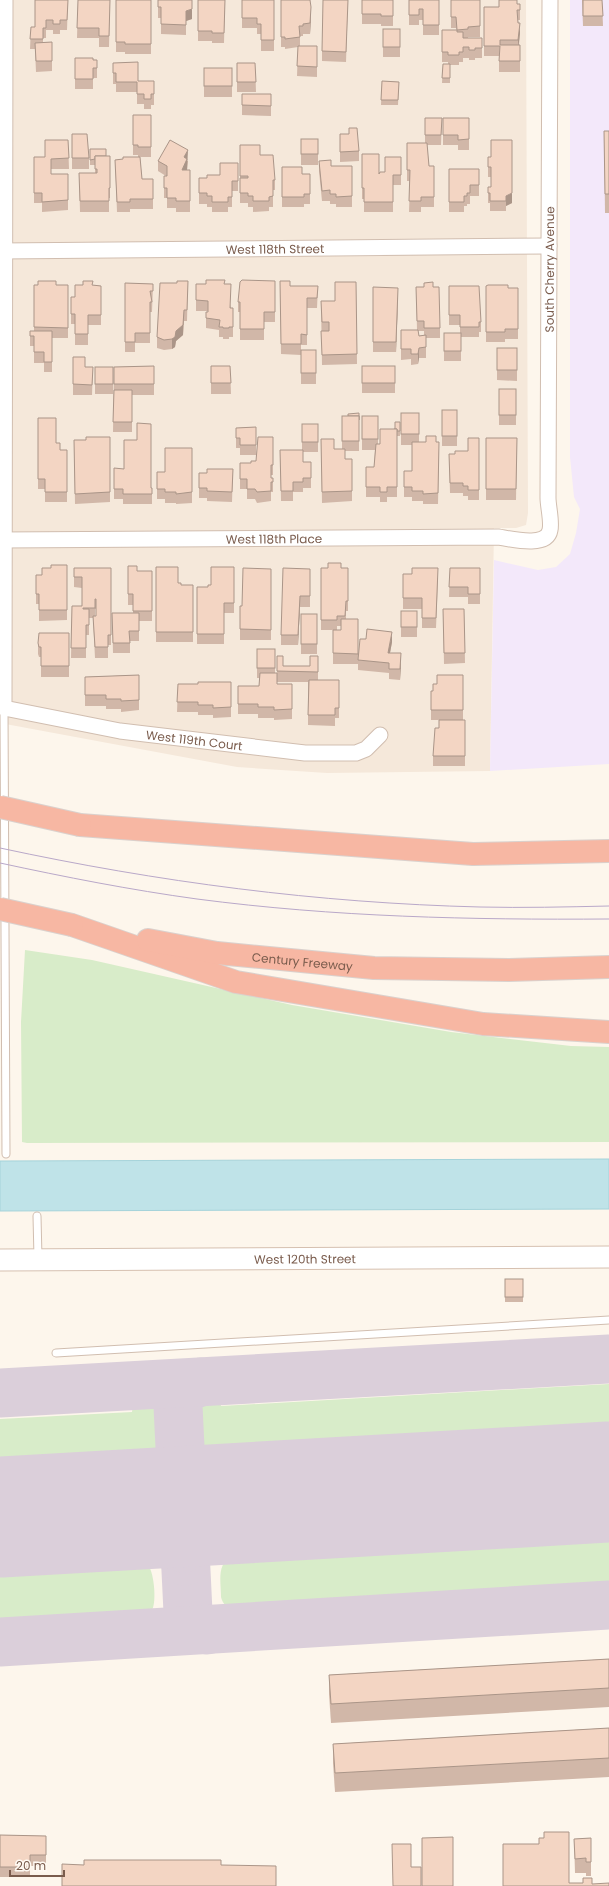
<svg xmlns="http://www.w3.org/2000/svg" width="609" height="1886" font-family="Poppins,sans-serif">
	<style>
		.residential { fill: #f5e8da }
		.education { fill: #f3e8fa }
		.green { fill: #d8ecc9 }
		.water { fill: #bfe3e8; stroke: #a5d3da }
		.lines { fill: none; stroke-linecap: round; stroke-linejoin: round }
		.taxiway { stroke: #dbcfda; stroke-width: 49 }
		.runway { stroke: #dbcfda; stroke-width: 121 }
		.lane-casing { stroke: #d1beb0; stroke-width: 9 }
		.street-casing { stroke: #d1beb0; stroke-width: 17 }
		.secondary-casing { stroke: #d6c0b0; stroke-width: 23 }
		.highway-casing { stroke: #dad1cd; stroke-width: 24 }
		.lane { stroke: #fff; stroke-width: 7 }
		.street { stroke: #fff; stroke-width: 15 }
		.secondary { stroke: #fff; stroke-width: 21 }
		.highway { stroke: #f7b7a3; stroke-width: 22 }
		.tram { stroke: #b9a8c9; stroke-width: 1 }
		.highway-bridge-casing { stroke: #dad1cd; stroke-width: 24; stroke-linecap: butt }
		.highway-bridge { stroke: #f7b7a3; stroke-width: 22 }
		.wall { fill: #d1b7a8; fill-rule: evenodd }
		.shaded-wall { fill: #aa9588 }
		.building { fill: #f3d5c3; stroke: #aa9588 }
		.labels { text-anchor: middle; dominant-baseline: central; stroke-width: 3.5; stroke-linejoin: round; paint-order: stroke }
		.street-label { font-size: 12px; fill: #7a5c4d; stroke: #fffaf3 }
	</style>
	<rect width="100%" height="100%" fill="#fdf6ec"/>
	<path class="residential" d="M0 0H526L528 513 526 525 516 528H494L490 771 327 773 237 767 0 723Z"/>
	<path class="education" d="M570 0H609V764L490 771 494 560 538 570 556 567 570 554 576 533 580 509 574 497 570 457Z"/>
	<g class="green">
		<path d="M25 950 92 960 292 1005 451 1032 571 1046 609 1047V1142L27 1143 22 1142 21 1022Z"/>
		<path d="M609 1384V1433L215 1455V1466C208 1465 201 1463 196 1457 190 1448 190 1412 200 1406 205 1401 214 1399 220 1399L221 1406Z"/>
		<path d="M133 1405C140 1405 148 1405 154 1409 165 1416 171 1466 147 1468V1459L0 1467V1419L132 1412Z"/>
		<path d="M609 1534V1589L247 1610C236 1610 224 1610 221 1597 221 1581 216 1563 233 1556Z"/>
		<path d="M135 1562 147 1564C154 1569 157 1602 152 1610 148 1615 142 1616 137 1617L0 1625V1569Z"/>
	</g>
	<path class="water" d="M609 1159V1209L0 1211V1161Z"/>
	<g class="lines">
		<g class="taxiway">
			<path d="M201 1382C187 1386 179 1391 178 1406L188 1612 192 1623 207 1630"/>
			<path d="M0 1393 609 1359"/>
			<path d="M137 1509C167 1518 184 1527 185 1561"/>
			<path d="M184 1548C188 1522 201 1513 224 1504"/>
			<path d="M0 1642 609 1605"/>
		</g>
		<path class="runway" d="M0 1517 609 1482"/>
		<g class="lane-casing">
			<g id="lane">
				<path d="M4 708 6 1154"/>
				<path d="M37 1216 38 1258"/>
				<path d="M56 1353 609 1320"/>
			</g>
		</g>
		<g class="street-casing">
			<g id="street">
				<path id="s1" d="M5 0 4 708 120 731 305 753H356L366 749 380 735"/>
				<path id="s2" d="M0 251 549 246"/>
				<path id="s3" d="M0 540 498 537C511 539 547 548 550 530 552 522 548 506 548 498L550 0"/>
			</g>
		</g>
		<g class="secondary-casing">
			<g id="secondary">
				<path id="s4" d="M0 1260 609 1257"/>
			</g>
		</g>
		<g class="highway-casing">
			<g id="highway">
				<path d="M80 825 473 854 609 851"/>
				<path d="M72 925 236 982 483 1024 609 1032"/>
				<path id="s5" d="M148 940 217 953 374 968 509 970 609 967"/>
			</g>
		</g>
		<use href="#lane" class="lane"/>
		<use href="#street" class="street"/>
		<use href="#secondary" class="secondary"/>
		<use href="#highway" class="highway"/>
		<g class="tram">
			<path d="M0 848C158 882 318 903 480 907 523 908 566 907 609 906"/>
			<path d="M0 863C65 877 131 890 197 899 334 917 471 920 609 919"/>
		</g>
		<g class="highway-bridge-casing">
			<g id="highway-bridge">
				<path d="M0 807 80 825"/>
				<path d="M0 909 72 925"/>
			</g>
		</g>
		<use href="#highway-bridge" class="highway-bridge"/>
	</g>
	<g class="wall">
		<path d="M68 0 67 30H60V34H53V30H46V38H43V42H52V71L36 72 35 49H30L31 27H35Z"/>
		<path d="M78 0H110L109 47H99V38H77Z"/>
		<path d="M116 0H151V54H125V52H116Z"/>
		<path d="M158 0 192 19 186 21V35L161 34V18H158Z"/>
		<path d="M198 0H225L224 43H212V41H198Z"/>
		<path d="M242 0H274V51H261V34H257V28H242Z"/>
		<path d="M281 0 311 17 310 34H303V36H300V46H317V77L297 76 298 47 285 49V47H281Z"/>
		<path d="M348 0 346 62 322 61V51Z"/>
		<path d="M362 0H393V26H381V24H362Z"/>
		<path d="M409 0H439V35H423V20H419V25H409Z"/>
		<path d="M451 0H480V37H468V38H482V58H475V60H469V58H463V62H459V65H450V83H442L443 64H448V62H442V30H457L456 28H451Z"/>
		<path d="M582 0H602L603 26H583Z"/>
		<path d="M517 4H520V20H518L520 33 519 45H520V72H499V56H484V7H499Z"/>
		<rect x="383" y="29" width="17" height="28"/>
		<path d="M75 58 97 60V78H93V89H75Z"/>
		<path d="M113 63 138 81H154V105H151V109H144V104H137V92H116V84H113Z"/>
		<path d="M237 63H255L256 92H237Z"/>
		<rect x="204" y="68" width="28" height="29"/>
		<path d="M382 81 399 82 398 105H381Z"/>
		<path d="M242 94H271V116L242 115Z"/>
		<path d="M133 115H151V157H140L142 179H153V209H130V212H117L115 160 138 157V155H133Z"/>
		<path d="M425 118H442L441 145H427L429 166H434V207H421V212H409L410 181H407V143H425Z"/>
		<path d="M443 118H469V150H458V145H443Z"/>
		<path d="M604 131H609V213H605Z"/>
		<path d="M72 134 89 158V169H72Z"/>
		<path d="M340 134 359 151V161L340 162Z"/>
		<rect x="301" y="139" width="17" height="26"/>
		<path d="M68 140 69 169H51V174H68V210L42 212V203H34V157H45Z"/>
		<path d="M240 145 260 155 275 180V190H273V207H269V211L253 212V207H248V203H240Z"/>
		<path d="M90 149 106 156H110V198H109V212H80L79 173H95V165H90Z"/>
		<path d="M362 154 379 174 385 172 401 157V185H393V212H364V199H362Z"/>
		<path d="M488 157 512 203 506 206V211H490V203H488V187H491V177H488Z"/>
		<path d="M158 161H188L187 170H190V212H176V208H167V198H164V176H166L158 171Z"/>
		<path d="M319 161 331 166H352V207H336V204H330V201H322L319 171Z"/>
		<path d="M238 163V191H232V207H228V212H212V207H207V204H199V178H207L220 175Z"/>
		<path d="M282 167 302 174H310V204H304V207H282Z"/>
		<path d="M449 169H479V196H470V204H467V206H464V212H449Z"/>
		<path d="M188 281 187 321H184L183 335 176 341 175 347 172 349 164 350 157 348V337L177 283Z"/>
		<path d="M275 281V322H264V340H240V312H238V302Z"/>
		<path d="M280 281 290 286H318L317 308H307V345H301V350H316V384H301V355L281 354Z"/>
		<path d="M356 282 357 364 322 365 321 301H335Z"/>
		<path d="M125 283 153 284 152 312H150V343H135V352H125Z"/>
		<path d="M196 284H225L231 308H233V337H229V339H223V337H219V330L206 328V312H208V311H196Z"/>
		<path d="M34 285H68V338H52V372H44V363H34V346H30V331H34Z"/>
		<path d="M93 285 101 286V325H88V345H75V324H71V314L75 297Z"/>
		<path d="M449 286 481 322V332H479V337H461V361H444V333H460V325H449Z"/>
		<path d="M486 286 508 288H518V339H505V342H486Z"/>
		<path d="M373 287 398 298 396 352H373Z"/>
		<path d="M416 287H433L440 328V338H426V358H419L418 364 411 365V359L401 360V330H417ZM418 331H424V335L419 336Z"/>
		<path d="M497 348H517V381L497 380Z"/>
		<path d="M154 366V395H132V432H113L114 367Z"/>
		<path d="M211 366H230L231 394H211Z"/>
		<rect x="362" y="366" width="33" height="27"/>
		<path d="M85 367H93L92 395H73V384Z"/>
		<rect x="95" y="367" width="18" height="27"/>
		<rect x="499" y="389" width="17" height="36"/>
		<rect x="442" y="410" width="15" height="36"/>
		<path d="M359 413V451H345V459H352V501L322 503 321 439 334 449H342V416H348Z"/>
		<path d="M401 413H419V442H436L439 452 438 504H423V501H412V497H404V471H412V445H401Z"/>
		<path d="M362 416H378V444H380L400 422V436H397V497H387V502H380V497H366V467H374L375 450H362Z"/>
		<path d="M38 418 56 443 60 450H67V502H45V489H38Z"/>
		<path d="M302 424H318V452H303V462H311V488H303V492H293V501H281L280 450H302Z"/>
		<path d="M256 427V455H240V448H236V428Z"/>
		<path d="M110 437V502L75 504 74 440H86Z"/>
		<path d="M273 437V475H271V478H273V492H271V501L257 503 255 499H247V489H240V463H251L256 461Z"/>
		<path d="M479 438V500H468V496H463V493H450L449 454H455L468 451Z"/>
		<path d="M486 438H517L516 500H486Z"/>
		<path d="M192 448V503L176 504V503H165V499H157V472H165Z"/>
		<path d="M114 468 151 488H152V504H123V499H114Z"/>
		<path d="M233 469 232 502 207 501V498H199V473H207Z"/>
		<path d="M67 565V620L39 621V604H36V575H42L51 568Z"/>
		<path d="M128 566 137 571H152V621H139V641H130V653H113L112 613H133V605H128Z"/>
		<path d="M156 567 181 585H193V642H156Z"/>
		<path d="M234 567V613H224V644H197V587H208Z"/>
		<path d="M74 568H111V645H108V658H95L93 618H89V635H86V658H71L72 606H82V588L74 587ZM95 609H96V616H95Z"/>
		<path d="M321 568H348V611H346V619H358V664H333V630H321ZM337 626H341V630H337Z"/>
		<path d="M450 568H480V604H468V597H449Z"/>
		<path d="M271 569V640H240V606H242Z"/>
		<path d="M310 569V607H300L298 645H281V635Z"/>
		<path d="M403 574 438 578 436 628H422V609H403Z"/>
		<path d="M443 609H464L465 663 444 664Z"/>
		<rect x="401" y="611" width="16" height="26"/>
		<rect x="301" y="614" width="16" height="40"/>
		<path d="M69 633V677H41V657H39L38 654V643Z"/>
		<path d="M392 642 390 653 401 664 400 680 389 679V673L358 670V660Z"/>
		<path d="M257 649H275V673H277V656L283 666H310L318 656V680H339V718H335V726L308 725V682H277V684H292V719L274 720V718H258V714H238V686H259L260 678H257Z"/>
		<path d="M139 675V710L121 712V709H106V706H85V677Z"/>
		<path d="M463 675V720H431V691H433L437 684Z"/>
		<path d="M231 682V717L213 718V715H198V712H177L178 684H198Z"/>
		<path d="M465 720V766H433V756Z"/>
		<rect x="505" y="1279" width="18" height="23"/>
		<path d="M609 1659V1707L331 1723 329 1694V1675Z"/>
		<path d="M609 1728V1777L335 1792 333 1763V1744Z"/>
		<path d="M0 1835 46 1836V1866H30V1877H0Z"/>
		<path d="M591 1838V1876H586V1873H575L574 1839Z"/>
	</g>
	<g class="shaded-wall">
		<path d="M311 7V17L310 34V23Z"/>
		<path d="M192 9V19L186 21V11Z"/>
		<path d="M520 23V33L518 50V40Z"/>
		<path d="M188 150 187 170 182 180V170L184 157Z"/>
		<path d="M512 193V203L506 206V196Z"/>
		<path d="M398 288V298L396 352V342Z"/>
		<path d="M184 310 183 335 176 341 175 347 172 349V339L176 331Z"/>
		<path d="M419 348V358L418 364V354Z"/>
		<path d="M300 596V607L298 645V635Z"/>
		<path d="M392 632V642L388 663V653Z"/>
		<path d="M401 653V664L400 680V669Z"/>
	</g>
	<g class="building">
		<path d="M35 0H68L67 20H60V24H53V20H46V28H43V39H30L31 27H35Z"/>
		<path d="M78 0H110L109 36H99V28H77Z"/>
		<path d="M116 0H151V44H125V42H116Z"/>
		<path d="M158 0H192V9L186 11V25L161 24V7H158Z"/>
		<path d="M198 0H225L224 33H212V31H198Z"/>
		<path d="M242 0H274V40H261V24H257V18H242Z"/>
		<path d="M281 0H310L311 7 310 23 303 24V26H299L300 37 285 39V37H281Z"/>
		<path d="M323 0H348L346 52 322 51Z"/>
		<path d="M362 0H393V16H381V14H362Z"/>
		<path d="M409 0H439V25H423V9H419V15H409Z"/>
		<path d="M451 0H480V26L468 27V29L457 30 456 17H451Z"/>
		<path d="M499 0H517V4H520V10H517L518 23H520L518 40H500V45H520V61H499L500 46H484V7H499Z"/>
		<path d="M583 0H602L603 16H583Z"/>
		<rect x="383" y="29" width="17" height="18"/>
		<path d="M442 30H457V32H463V38H482V48H475V50H469V47H463V52H459V55H448V52H442Z"/>
		<path d="M52 42V61H36L35 43Z"/>
		<path d="M298 46H317V67L297 66Z"/>
		<path d="M75 58H93V60H97V68H93V79H75Z"/>
		<path d="M138 62V81H154V94H151V99H144V94H137V82H116V73H113V63Z"/>
		<path d="M237 63H255L256 82H237Z"/>
		<path d="M443 64H450V78H442Z"/>
		<rect x="204" y="68" width="28" height="18"/>
		<path d="M382 81 399 82 398 100H381Z"/>
		<path d="M242 94H271V106L242 105Z"/>
		<path d="M133 115H151V147H138V145H133Z"/>
		<path d="M425 118H442L441 135H425Z"/>
		<path d="M443 118H469V139L458 140V135H443Z"/>
		<path d="M349 128H357L359 151 340 152V134H349Z"/>
		<path d="M604 131H609V194H605Z"/>
		<path d="M72 134H87L89 158H72Z"/>
		<rect x="301" y="139" width="17" height="15"/>
		<path d="M45 140H68L69 158 51 159V174H68V200L42 202V193H34V157H45Z"/>
		<path d="M170 140 188 150 184 157 187 159 182 170H190V201H176V198H167V188H164V176H167V166L158 161Z"/>
		<path d="M491 140H512V193L506 196V201H490V193H488V187H491V167H488V157H491Z"/>
		<path d="M407 143H427L429 166H434V197H421V201H409L410 170H407Z"/>
		<path d="M240 145H260V155H273L275 180H273V196L269 197V201H253V196H248V193H240V178H248V176H240Z"/>
		<path d="M90 149H106V156H95V159L90 160Z"/>
		<path d="M362 154H379V174L380 172H385V157H401V175H393V202H364V188H362Z"/>
		<path d="M95 156H110V188H109V201H80L79 173H97V169H95Z"/>
		<path d="M123 157H140L142 179H153V199H130V202H117L115 160 123 159Z"/>
		<path d="M331 160V166H352V196L336 197V194H330V190L322 191 319 161Z"/>
		<path d="M220 163H238V181H232V197H228V202H212V196H207V193H199V178H207V175H220Z"/>
		<path d="M282 167H302V174H310V194H304V197H282Z"/>
		<path d="M449 169H479V185H470V193H467V196H464V202H449Z"/>
		<path d="M206 280H225L224 284H231L230 308H233V327H229V328H223V327H219L220 320 206 318V312H208V301L196 300V284H206Z"/>
		<path d="M242 280 275 281V312H264V329H240V302H238L240 282Z"/>
		<path d="M38 281H56V285H68V328L34 327V285H38Z"/>
		<path d="M83 281H93L92 285 101 286V315H88V334H75V314H71V297H75V285H83Z"/>
		<path d="M177 281H188L187 310H184L183 325 176 331 175 337 172 339 164 340 157 337 160 283H177Z"/>
		<path d="M280 281H290V286H318L317 298H307V335L301 334V344H281Z"/>
		<path d="M335 282H356L357 354 322 355 321 331H329V322H322L321 301H335Z"/>
		<path d="M433 282V287H439L440 328H424V321H417L416 287H424V283Z"/>
		<path d="M125 283 153 284V291H150L152 302H150V333H135V342H125Z"/>
		<path d="M488 285H508V288H518V329H505V332H486V286Z"/>
		<path d="M449 286H479L481 322H479V327H460V315H449Z"/>
		<path d="M373 287 398 288 396 342H373Z"/>
		<path d="M401 330H418L419 336 426 335V347L419 348 418 354H411V349H401Z"/>
		<path d="M30 331H52V362H44V352H34V336H30Z"/>
		<rect x="444" y="333" width="17" height="18"/>
		<rect x="497" y="348" width="20" height="22"/>
		<rect x="301" y="350" width="15" height="23"/>
		<path d="M73 357H85V367H93L92 385 73 384Z"/>
		<path d="M154 366V384H114V367Z"/>
		<path d="M211 366H230L231 383H211Z"/>
		<rect x="362" y="366" width="33" height="17"/>
		<rect x="95" y="367" width="18" height="17"/>
		<rect x="499" y="389" width="17" height="26"/>
		<path d="M114 390H132V422H113Z"/>
		<rect x="442" y="410" width="15" height="26"/>
		<path d="M359 413V420V416H348V414Z"/>
		<rect x="401" y="413" width="18" height="21"/>
		<rect x="342" y="416" width="17" height="25"/>
		<rect x="362" y="416" width="16" height="23"/>
		<path d="M38 418H56V443H60V450H67V492H45V479H38Z"/>
		<path d="M395 422H400V431H397V429H395Z"/>
		<path d="M137 423 151 424V488H152V494H123V489H114V468L124 469V440H137Z"/>
		<rect x="302" y="424" width="16" height="18"/>
		<path d="M256 427V445H240V438H236V428Z"/>
		<path d="M380 429H397V487H387V492H380V487H366V467H374L376 444H380Z"/>
		<path d="M426 436H436V442H439L438 493 423 494V491H412V487H404V471H412V442H426Z"/>
		<path d="M86 437H110V492L75 494 74 440H86Z"/>
		<path d="M258 437H273V465H271V478H273V482H271V491L257 492 255 489H247V479H240V463H251V461H256Z"/>
		<path d="M468 438H479V490H468V486H463V483H450L449 454H455V451H468Z"/>
		<path d="M486 438H517L516 489H486Z"/>
		<path d="M321 439H334V449H345V459H352V491L322 492Z"/>
		<path d="M165 448H192V492L176 494V492H165V489H157V472H165Z"/>
		<path d="M280 450H303V462H311V478H303V482H293V491H281Z"/>
		<path d="M207 469H233L232 492 207 491V488H199V473H207Z"/>
		<path d="M328 563H341V568H348V601H346L345 616H337V620H321V568H328Z"/>
		<path d="M51 565H67V610H39V594H36V575H42V568H51Z"/>
		<path d="M128 566H137V571H152V611H133V594H128Z"/>
		<path d="M156 567H178V583H181V585H193V632H156Z"/>
		<path d="M211 567H234V603H224V634H197V587H208V585H211Z"/>
		<path d="M74 568H111V635H108V647H95L93 616H96V599H95V608H83V609H89V625H86V648H71L72 606H82V577H74Z"/>
		<path d="M243 568 271 569V630L240 629V606H242Z"/>
		<path d="M283 568 310 569V596H300L298 635H281Z"/>
		<path d="M412 568H438L436 618H422V598H403V574H412Z"/>
		<path d="M450 568H480V594H468V587H449Z"/>
		<path d="M443 609H464L465 653H444Z"/>
		<rect x="401" y="611" width="16" height="16"/>
		<path d="M112 613H139V631H129L130 643H113Z"/>
		<rect x="301" y="614" width="16" height="30"/>
		<path d="M341 619H358V654L333 653V630H341Z"/>
		<path d="M367 629 392 632 388 653H401L400 669H389V663L358 660 360 639H366Z"/>
		<path d="M39 633H69V666H41V647H39L38 643Z"/>
		<rect x="257" y="649" width="18" height="19"/>
		<path d="M277 656H283V666H310V656H318V672L277 671Z"/>
		<path d="M260 673H277V684H292V709L274 710V707H258V704H238V686H259Z"/>
		<path d="M139 675V700L121 701V699H106V695H85V677Z"/>
		<path d="M437 675H463V710H431V691H433V684H437Z"/>
		<path d="M309 680H339V708H335V715H308Z"/>
		<path d="M198 682H231V707L213 708V705H198V702H177L178 684H198Z"/>
		<path d="M439 720H465V756H433L435 728H439Z"/>
		<rect x="505" y="1279" width="18" height="18"/>
		<path d="M609 1659V1688L331 1704 329 1675Z"/>
		<path d="M609 1728V1758L335 1773 333 1744Z"/>
		<path d="M544 1832H569V1883H583V1878H592V1884L609 1883V1886H503V1844H539V1838H544Z"/>
		<path d="M0 1835 46 1836V1855H30V1867H0Z"/>
		<path d="M453 1837V1886H422V1838Z"/>
		<path d="M591 1838V1862H586V1858L575 1859 574 1839Z"/>
		<path d="M392 1844H411V1867H421V1886H393Z"/>
		<path d="M84 1860H221V1865L276 1866V1886H62V1864L84 1865Z"/>
	</g>
	<g class="labels">
		<g class="street-label">
			<text stroke="none"><textPath href="#s2" startOffset="275">West 118th Street</textPath></text>
			<text stroke="none"><textPath href="#s3" startOffset="816">South Cherry Avenue</textPath></text>
			<text stroke="none"><textPath href="#s3" startOffset="274">West 118th Place</textPath></text>
			<text stroke="none"><textPath href="#s1" startOffset="901">West 119th Court</textPath></text>
			<text stroke="none"><textPath href="#s5" startOffset="156">Century Freeway</textPath></text>
			<text stroke="none"><textPath href="#s4" startOffset="305">West 120th Street</textPath></text>
		</g>
	</g>
	<path d="M10 1870v6h54v-6" fill="none" stroke="#7a5c4d" stroke-width="2"/>
	<text x="16" y="1870" font-size="12" fill="#7a5c4d" stroke="#fffaf3" stroke-width="3" paint-order="stroke">20 m</text>
</svg>
